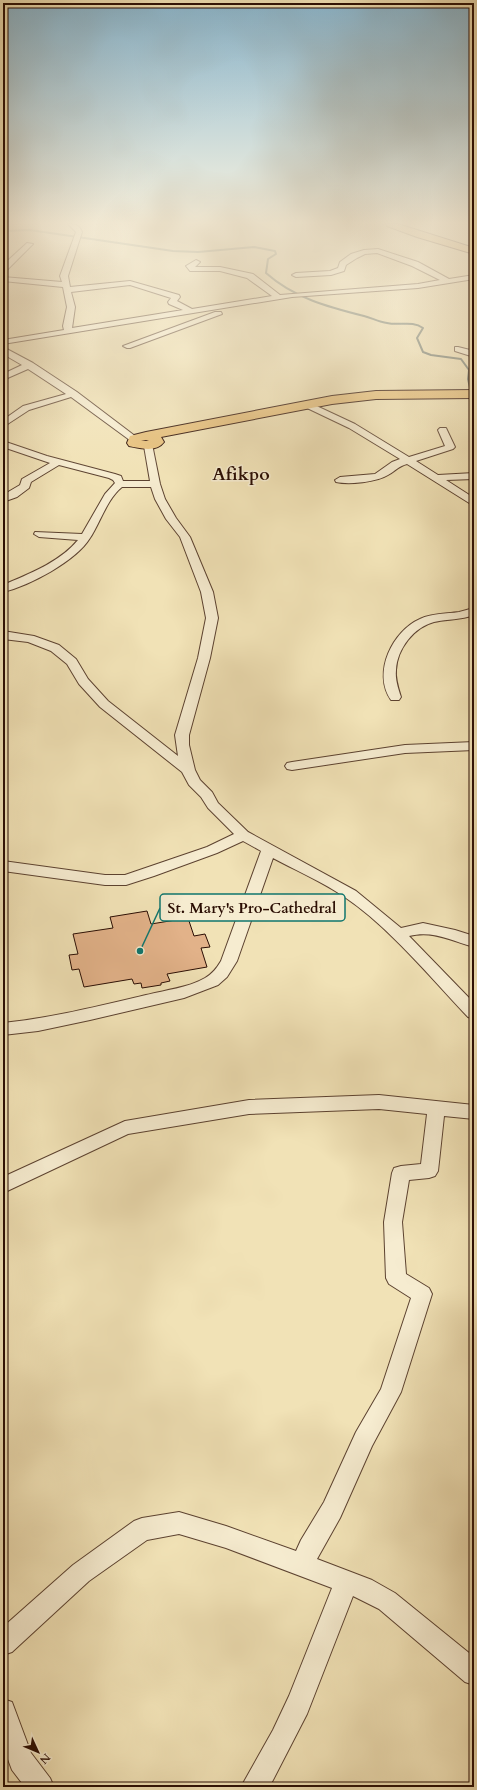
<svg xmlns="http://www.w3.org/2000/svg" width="477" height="1790" font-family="Cardo,serif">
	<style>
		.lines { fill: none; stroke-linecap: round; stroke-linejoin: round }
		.stream { stroke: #6e776c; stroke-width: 2 }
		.building { fill: #e2b289; stroke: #2a0d03 }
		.minor-casing { stroke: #5c4230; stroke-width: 2 }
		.major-casing { stroke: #2a0d03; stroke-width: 2 }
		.minor { fill: #f6ecd0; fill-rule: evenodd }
		.major { fill: #e8c17b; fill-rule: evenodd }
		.labels { text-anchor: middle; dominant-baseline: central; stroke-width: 3; stroke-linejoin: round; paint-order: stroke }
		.far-town-label { font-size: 18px; font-weight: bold; fill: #2a0d03; stroke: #f6ecd0 }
		.leader { fill: none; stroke: #0f766e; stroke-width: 1.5 }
		.callout-dot { fill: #0f766e; stroke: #f6ecd0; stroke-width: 1.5 }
		.callout { fill: #f6ecd0; stroke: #0f766e; stroke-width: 1.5 }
		.callout-label { font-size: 15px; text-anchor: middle; font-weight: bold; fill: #2a0d03 }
	</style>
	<rect width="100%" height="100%" fill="#f1e2b6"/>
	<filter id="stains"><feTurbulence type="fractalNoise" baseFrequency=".005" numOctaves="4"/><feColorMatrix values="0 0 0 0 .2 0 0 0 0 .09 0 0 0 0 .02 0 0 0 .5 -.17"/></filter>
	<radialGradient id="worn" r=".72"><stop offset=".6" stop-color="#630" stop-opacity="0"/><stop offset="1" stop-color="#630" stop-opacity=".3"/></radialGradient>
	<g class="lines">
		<path class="stream" d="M3 231 30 230 173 251 198 252 254 247 275 251 276 254 268 259 266 273C294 298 328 307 364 316 372 318 379 322 387 323 400 326 412 320 423 328L417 338 423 352 431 355 461 359 469 370 468 379 471 392"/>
	</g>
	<path class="building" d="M147 911 151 924 188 918 194 936 205 934 210 947 201 948 207 967 167 974 170 981 161 983V985L142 988 141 983 134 984 132 979 84 987 79 969 72 970 69 955 78 954 73 934 113 928 110 917Z"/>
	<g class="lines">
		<g class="minor-casing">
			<g id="minor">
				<path d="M68 224C76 224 79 225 82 232L68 276 70 287 130 281 179 295 180 297 177 301 192 309 272 296 247 278 220 271H190L186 266 196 260 200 262 195 267H220L253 274 280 295 418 284 440 280 412 266 377 253 365 254 357 258 346 265 344 271 331 275 296 277 292 275 296 273 330 271 338 268 340 262 351 254 364 250 378 249 418 262 449 279 474 275V279L418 288 292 297 3 344V340L64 330 63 326 67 307 63 287 3 281V277L62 282 60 276 76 232ZM130 285 171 298 168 302 169 304 183 310 72 328 75 307 71 292Z"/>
				<path d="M27 243 33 244 6 271H3V265Z"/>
				<path d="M215 312H221L222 314 130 348H127L123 346Z"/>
				<path d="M3 347 33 363 77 392 139 439 134 442 131 441 71 397 29 410 3 427V420L23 406 66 394 28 369 3 380V374L22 365 3 354Z"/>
				<path d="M455 347H458L474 351V357L455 351Z"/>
				<path d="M308 402 355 424 409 457 445 446 438 430 440 428H446L455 447 453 449 416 461 438 475 474 473V479L446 480 474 498V506L407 464C399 466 395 471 388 475 377 482 349 485 336 482L335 480 340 477 375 474 392 462 400 459 349 428 305 407 303 405 305 403Z"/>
				<path d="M3 441 47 456 115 474 121 476 123 481H150L144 446 149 443 152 444 160 484 165 499 176 518 190 537 213 592 218 618 210 658 189 735V745L195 770 200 780 212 792 218 803 248 832 356 891 401 928 423 923 455 930 474 936V947C451 941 434 930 409 936L474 1003V1019L468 1017C432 979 389 927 346 898 323 882 297 871 273 858L237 961 227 977 218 985 184 998 90 1020 38 1031 3 1035V1023C52 1018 99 1006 146 995 166 990 187 988 205 978 212 974 217 968 221 961L261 851 243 841 217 853 154 876 126 885H105L3 871V861L105 875H125L207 847 234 834 208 808 201 797 189 785 182 772 100 707 79 684 67 664 51 651 28 642 3 639V631L34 636 59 645 76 659 88 679 108 701 178 756 175 735 198 658 206 618 201 592 180 537 166 519 155 499 151 487H122C107 499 100 523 90 538 76 561 29 586 3 592V585C29 574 60 562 78 540L39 537 34 534 35 532 82 534 105 494 115 483 113 480 109 478 59 465 31 482 29 488 17 497 3 502V495L20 485 22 479 50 463 3 447Z"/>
				<path d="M474 608V615C461 620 448 619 434 622 414 627 397 649 396 670 395 679 398 688 401 697L399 700H391C372 672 393 631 420 619 432 613 446 614 459 612 464 611 469 609 474 608Z"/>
				<path d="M474 742V750L405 753 292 770 287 769 285 766 287 763 292 762 405 745Z"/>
				<path d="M379 1095 474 1105V1119L444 1116 438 1171 435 1176 429 1178 409 1180 402 1222 406 1274 429 1288 432 1294 401 1392 372 1446 340 1518 317 1559 372 1580 395 1593 474 1657V1685L465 1682 379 1609 353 1596 307 1714 273 1780 269 1787H241L273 1730 289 1696 332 1588 226 1548 179 1534 147 1540 89 1581 12 1652 3 1655V1627L73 1565 134 1521 142 1518 179 1512 226 1526 296 1551 301 1540 324 1502 356 1432 381 1389 411 1298 389 1284 386 1278 384 1222 392 1173 394 1168 401 1166 421 1164 427 1114 379 1109 249 1114 128 1134 3 1193V1177L125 1121 249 1100Z"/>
				<path d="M3 1699 12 1702 31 1753 50 1778 54 1787H25L12 1770 3 1746Z"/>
			</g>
		</g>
		<g class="major-casing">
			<g id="major">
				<path d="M386 224H398L474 248V254L417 237 387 226Z"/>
				<path d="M474 390V398L376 399 332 404 161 437 164 442C156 453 139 448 129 446L127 443 130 436 146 432 332 396 376 391ZM146 440 149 441H141Z"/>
			</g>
		</g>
		<use href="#minor" class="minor"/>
		<use href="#major" class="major"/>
	</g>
	<linearGradient id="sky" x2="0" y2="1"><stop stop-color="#89b8d2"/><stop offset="0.47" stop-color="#f9f2de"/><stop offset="1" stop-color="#f9f2de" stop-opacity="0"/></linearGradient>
	<rect width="477" height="474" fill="url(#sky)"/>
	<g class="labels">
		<g class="far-town-label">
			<text x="241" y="474">Afikpo</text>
		</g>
	</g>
	<path class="leader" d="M140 951L160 908"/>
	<circle class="callout-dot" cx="140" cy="951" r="4"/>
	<rect class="callout" x="160" y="894" width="185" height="27" rx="4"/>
	<g class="callout-label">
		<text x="252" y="913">St. Mary's Pro-Cathedral</text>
	</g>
	<rect width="477" height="1790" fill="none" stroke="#f1e2b6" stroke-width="16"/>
	<rect x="4" y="4" width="469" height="1782" fill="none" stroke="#2a0d03" stroke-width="2"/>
	<rect x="8" y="8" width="461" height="1774" fill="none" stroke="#2a0d03"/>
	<g transform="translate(38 1752) rotate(134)" stroke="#f6ecd0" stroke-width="3" paint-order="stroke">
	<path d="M0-3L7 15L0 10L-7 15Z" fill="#2a0d03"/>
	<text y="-6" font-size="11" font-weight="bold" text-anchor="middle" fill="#2a0d03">N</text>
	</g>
	<rect width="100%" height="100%" filter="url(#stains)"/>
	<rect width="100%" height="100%" fill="url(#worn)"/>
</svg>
